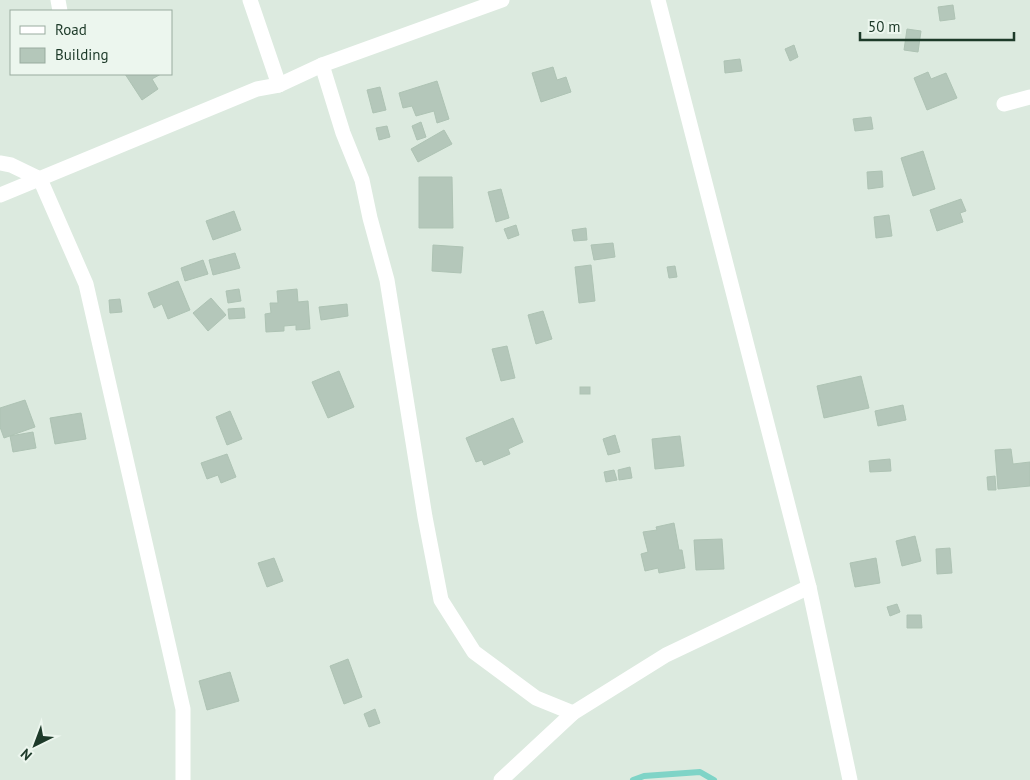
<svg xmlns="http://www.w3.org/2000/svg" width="1030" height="780" font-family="'PT Sans',sans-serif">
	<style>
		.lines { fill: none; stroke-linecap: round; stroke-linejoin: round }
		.stream { stroke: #7fd4c7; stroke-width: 6 }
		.building { fill: #b4c7ba; stroke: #aec3b4 }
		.minor { stroke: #fff; stroke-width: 15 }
	</style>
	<rect width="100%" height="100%" fill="#dceadf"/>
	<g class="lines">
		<path class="stream" d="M633 780 644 776 700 772 714 780"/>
	</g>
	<g class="building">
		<path d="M953 5 955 19 940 21 938 7Z"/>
		<path d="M907 29 921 31 918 52 904 50Z"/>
		<path d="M794 45 798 57 790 61 785 49Z"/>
		<path d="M740 59 742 71 725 73 724 61Z"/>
		<path d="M553 67 557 80 566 77 571 92 541 102 532 73Z"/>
		<path d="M928 72 931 79 946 73 957 98 927 110 914 78Z"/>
		<path d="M125 74H161L152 79 158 89 142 100Z"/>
		<path d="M437 81 449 119 437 123 434 111 416 116 412 106 403 108 399 93Z"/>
		<path d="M380 87 386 110 373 113 367 90Z"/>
		<path d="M871 117 873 129 855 131 853 119Z"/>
		<path d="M421 122 426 137 417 140 412 126Z"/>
		<path d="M387 126 390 137 379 140 376 128Z"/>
		<path d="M444 130 452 144 418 162 411 149Z"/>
		<path d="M923 151 935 189 913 196 901 158Z"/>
		<path d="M882 171 883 187 868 189 867 172Z"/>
		<path d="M419 177H452L453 228H419Z"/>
		<path d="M501 189 509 218 496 222 488 192Z"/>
		<path d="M961 199 966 211 960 213 963 222 937 231 930 210Z"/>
		<path d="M234 211 241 230 213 240 206 221Z"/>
		<path d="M889 215 892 236 876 238 874 217Z"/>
		<path d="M516 225 519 235 508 239 504 229Z"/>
		<path d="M586 228 587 240 574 241 572 230Z"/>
		<path d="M613 243 615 257 594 260 591 245Z"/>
		<path d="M433 245 463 247 461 273 432 271Z"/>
		<path d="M235 253 240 268 213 275 209 260Z"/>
		<path d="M203 260 208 274 185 281 181 268Z"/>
		<path d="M591 265 595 301 579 303 575 267Z"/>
		<path d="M675 266 677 277 669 278 667 267Z"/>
		<path d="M178 281 190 310 168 319 162 304 154 308 148 293Z"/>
		<path d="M239 289 241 301 228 303 226 291Z"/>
		<path d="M297 289 298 302 308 301 310 329 296 330V325L284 326V331L266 332 265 314 271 313 270 303H278L277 291Z"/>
		<path d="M211 298 226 315 208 331 193 313Z"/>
		<path d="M120 299 122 312 110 313 109 300Z"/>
		<path d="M347 304 348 316 321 320 319 307Z"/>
		<path d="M244 308 245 318 229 319 228 309Z"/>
		<path d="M543 311 552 339 536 344 528 315Z"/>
		<path d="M507 346 515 378 501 381 492 349Z"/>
		<path d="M339 371 354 407 328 418 312 382Z"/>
		<path d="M861 376 869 408 824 418 817 386Z"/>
		<rect x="580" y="387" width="10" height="7"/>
		<path d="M25 400 35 427 4 438 0 427V408Z"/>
		<path d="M903 405 906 420 878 426 875 411Z"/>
		<path d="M230 411 242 439 227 445 216 417Z"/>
		<path d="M81 413 86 439 55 444 50 418Z"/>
		<path d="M513 418 523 442 508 449 510 454 484 465 482 460 476 462 466 438Z"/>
		<path d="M33 432 36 448 13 452 10 436Z"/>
		<path d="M615 435 620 452 608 455 603 439Z"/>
		<path d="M680 436 684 466 655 469 652 439Z"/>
		<path d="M1011 449 1013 464 1030 462V486L998 489 995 450Z"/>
		<path d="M227 454 236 477 221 483 218 475 207 479 201 463Z"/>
		<path d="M890 459 891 471 870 472 869 461Z"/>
		<path d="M630 467 632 478 619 480 618 470Z"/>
		<path d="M614 470 617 480 606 482 604 472Z"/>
		<path d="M995 476 996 490H988L987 477Z"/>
		<path d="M674 523 679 550H682L685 568 659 573 658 568 645 571 641 554 648 552 643 532 657 530 656 527Z"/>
		<path d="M915 536 921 561 902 566 896 541Z"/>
		<path d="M722 539 724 569 696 570 694 540Z"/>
		<path d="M950 548 952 573 937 574 936 549Z"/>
		<path d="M274 558 283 581 267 587 258 563Z"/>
		<path d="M876 558 880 583 855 587 850 563Z"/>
		<path d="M897 604 900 612 890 616 887 607Z"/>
		<path d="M907 615H921L922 628H907Z"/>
		<path d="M348 659 362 697 344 704 330 666Z"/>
		<path d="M230 672 239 701 207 710 199 681Z"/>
		<path d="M375 709 380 723 369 727 364 714Z"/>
	</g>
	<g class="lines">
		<g class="minor">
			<path d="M58 0 60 11"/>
			<path d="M250 0 279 85"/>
			<path d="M658 0 809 587 850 780"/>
			<path d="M322 65 343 133 362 180 370 218 387 280 425 517 441 600 474 652 536 698 573 713"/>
			<path d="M1004 104 1030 97"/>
			<path d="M0 163 11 165 40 179 86 284 183 709V780"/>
			<path d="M0 195 257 89 279 85 322 65 502 0"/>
			<path d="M501 780 573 713 666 655 809 587"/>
		</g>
	</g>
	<rect x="10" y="10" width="162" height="65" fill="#ecf6ee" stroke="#99ab9f"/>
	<rect x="20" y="26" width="25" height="8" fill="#ffffff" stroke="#99ab9f"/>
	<text x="55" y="35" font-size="15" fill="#1d3a29">Road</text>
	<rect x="20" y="48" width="25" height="15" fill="#b4c7ba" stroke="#99ab9f"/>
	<text x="55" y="60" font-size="15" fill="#1d3a29">Building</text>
	<g transform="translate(35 745) rotate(222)" stroke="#ecf6ee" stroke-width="4" paint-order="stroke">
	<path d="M0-4L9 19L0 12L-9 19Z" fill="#1d3a29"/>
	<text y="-8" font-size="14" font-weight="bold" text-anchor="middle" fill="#1d3a29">N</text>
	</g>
	<path d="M860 32v8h154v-8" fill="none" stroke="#1d3a29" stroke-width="2.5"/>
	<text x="868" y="32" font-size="15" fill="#1d3a29" stroke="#ecf6ee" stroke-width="4" paint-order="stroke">50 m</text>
</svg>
